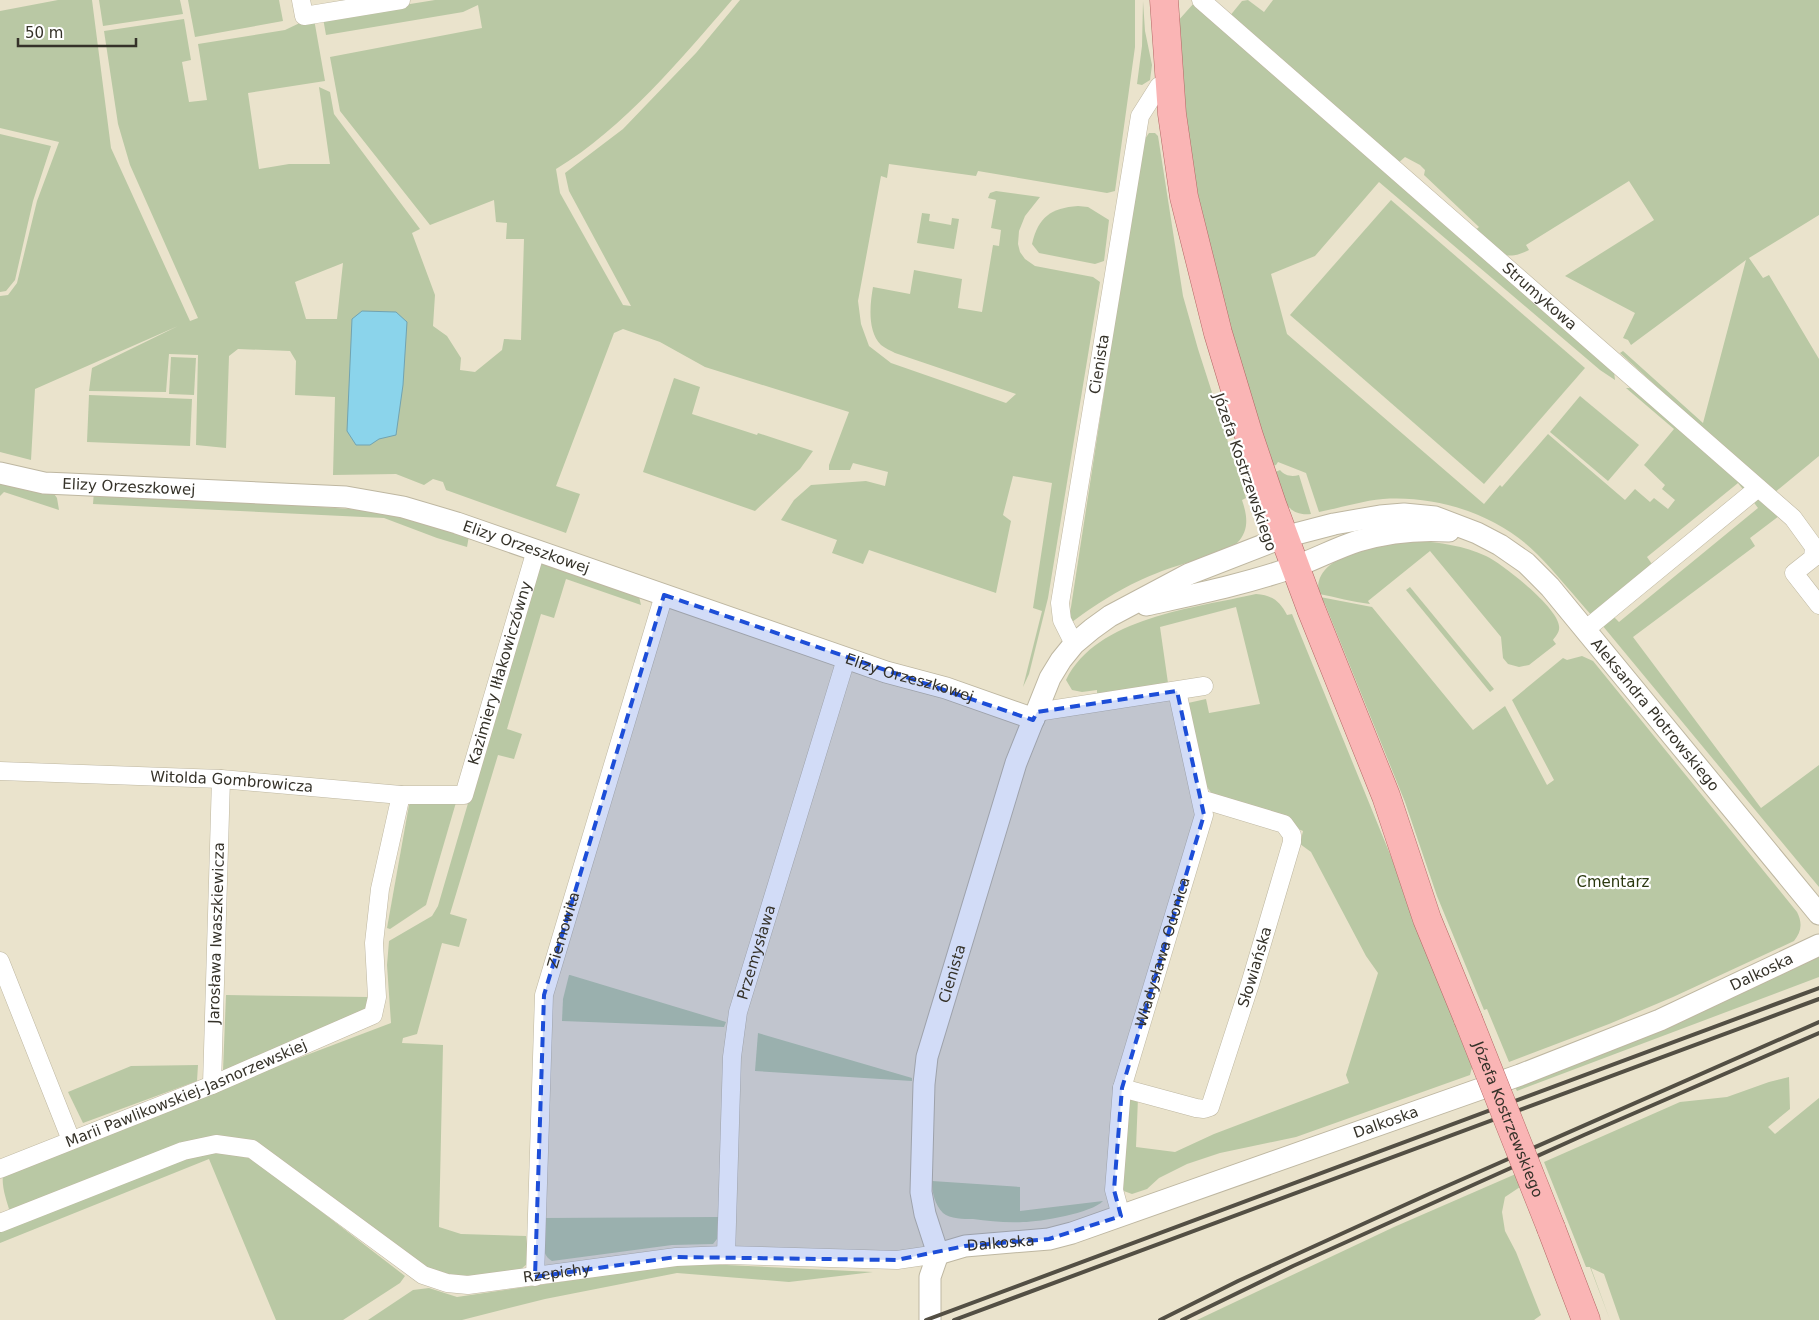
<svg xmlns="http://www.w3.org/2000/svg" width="1819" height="1320" font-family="'DejaVu Sans',sans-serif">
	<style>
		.green { fill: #b9c8a4; fill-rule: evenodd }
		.water { fill: #8bd4eb; stroke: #71a3b1 }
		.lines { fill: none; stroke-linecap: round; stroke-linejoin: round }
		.minor-casing { stroke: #beb7a1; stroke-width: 19 }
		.tertiary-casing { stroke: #beb7a1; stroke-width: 23 }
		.primary-casing { stroke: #b36764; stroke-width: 29 }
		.minor { stroke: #fff; stroke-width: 18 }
		.tertiary { stroke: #fff; stroke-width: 21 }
		.primary { stroke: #fab5b5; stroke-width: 28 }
		.rail { stroke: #534f44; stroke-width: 4 }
		.primary-bridge-casing { stroke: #b36764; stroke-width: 29; stroke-linecap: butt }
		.primary-bridge { stroke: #fab5b5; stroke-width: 28 }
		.marked { fill: #1d4ed8; fill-opacity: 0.2; stroke: #1d4ed8; stroke-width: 4; stroke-dasharray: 10 6; stroke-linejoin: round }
		.labels { text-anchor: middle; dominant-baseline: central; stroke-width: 4.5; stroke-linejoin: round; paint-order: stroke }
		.street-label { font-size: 15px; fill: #353229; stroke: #fff }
		.park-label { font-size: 15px; fill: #2b3910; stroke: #fff }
	</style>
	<rect width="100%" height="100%" fill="#eae3cc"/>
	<g class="green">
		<path d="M58 0H92L111 148 190 321 198 318 130 165 118 124 104 31 184 19 191 60 182 62 189 102 207 100 198 44 285 30 304 21 314 19 325 81 248 93 259 169 289 164H330L319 87 330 92 334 114 420 229 412 233 435 295 433 326 447 336 461 358 460 370 475 372 502 350 504 339 521 340 524 239H506L507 223 496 222 494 200 430 225 340 111 330 57 482 28 478 5 463 12 326 35 323 18 435 0H732C681 59 624 128 556 169L560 193 623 305 631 306 569 191 565 173 623 129 696 53 740 0H1135V47L1115 191 1107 193 978 171 976 176 889 164 887 178 881 176 858 301 861 324 869 346 891 363 1006 403 1016 394 895 353C891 351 885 348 881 345 867 331 870 304 873 287L910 294 914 270 962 279 958 308 982 312 993 245 999 246 1001 230 991 228 996 200 988 198 990 193 996 191 1040 197 1025 216 1019 231 1018 244 1020 252 1025 259 1035 266 1093 277 1100 282 1048 598 1029 674 1023 687 1042 611 1033 608 1052 483 1013 476 1003 515 1011 521 996 593 869 550 863 564 832 553 837 540 781 520 794 500 811 485 866 481 885 486 888 472 853 463 850 470H829V465L849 412 705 367 660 342 623 329 614 333 556 486 580 494 566 533 446 490 443 482 433 479 424 485 396 474 333 475 335 397 295 395 296 361 290 351 238 349 229 356 226 448 196 445 198 355 169 354 166 392 89 391 92 368 178 326 35 389 31 460 0 452V296L8 295 17 283 37 201 59 142 0 128V11ZM343 263 337 319H306L295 282Z"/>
		<path d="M99 0H180L183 14 103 26Z"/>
		<path d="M188 0H279L283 21 195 37Z"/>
		<path d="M1248 0 1264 12 1273 0H1819V215L1749 258 1763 278 1769 275 1819 359V456L1774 493 1620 353 1623 351 1703 423 1746 260 1631 345 1628 340 1623 338 1635 313 1565 276 1654 220 1629 181 1526 245 1529 250C1501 264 1494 249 1473 232L1479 227 1424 175 1425 170 1420 165 1405 157 1396 165 1229 17 1242 1Z"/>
		<path d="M1143 1 1145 31 1152 65 1150 80 1142 85 1137 84 1142 46Z"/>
		<path d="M1194 3 1614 372 1615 380 1600 370 1379 182 1315 256 1271 274 1287 334 1484 504 1500 485 1502 487 1548 434 1625 500 1635 489 1650 502 1654 498 1668 509 1675 500 1662 489 1665 485 1644 465 1674 429 1626 388H1631L1752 488 1746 493 1738 483 1647 557 1654 567 1593 617C1574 596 1557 574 1537 554 1499 515 1437 495 1383 499 1361 501 1340 508 1319 512L1306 473 1278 462 1276 465 1272 466 1227 323 1191 164 1177 22Z"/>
		<path d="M1149 133H1155L1158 136 1183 296 1198 349 1246 498 1242 500C1247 515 1250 530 1237 543 1224 554 1180 564 1162 571 1126 585 1102 600 1072 622L1069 620 1140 159 1145 139Z"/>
		<path d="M0 134 51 146 33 201 15 280 6 291 0 292Z"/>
		<path d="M1391 200 1585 368 1484 484 1290 315Z"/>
		<path d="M1078 206 1088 207 1109 220 1104 261 1095 264 1039 253 1032 244C1038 217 1051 208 1078 206Z"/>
		<path d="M922 213 930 214 929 221 951 225 952 218 959 219 954 249 917 243Z"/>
		<path d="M171 357 196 358 194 395 169 394Z"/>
		<path d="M674 378 700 387 692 414 757 435 758 433 813 451 800 469 755 511 643 472Z"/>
		<path d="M89 395 192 399 190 446 87 442Z"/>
		<path d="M1580 396 1639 445 1608 481 1550 432Z"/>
		<path d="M1280 470C1285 476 1292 477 1299 475L1311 514C1284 517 1281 493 1273 473Z"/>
		<path d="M0 484 52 491 57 498 59 510 4 492 0 496Z"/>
		<path d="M94 491 392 512 469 536 467 547 437 538 384 518 93 504Z"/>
		<path d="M1757 496 1779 516 1750 538 1755 546 1633 637 1761 808 1819 765V887L1602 625 1612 615 1619 622 1758 508 1752 500Z"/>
		<path d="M1415 541C1440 542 1464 546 1486 556 1503 564 1558 608 1559 626 1560 632 1556 636 1553 640L1556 644 1529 665 1519 667 1508 664 1503 658 1501 637 1430 551 1368 601 1370 604C1352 602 1336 597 1319 594 1310 552 1389 544 1415 541Z"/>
		<path d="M540 563 638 592 641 605 566 579 554 618 541 614 507 729 522 734 514 759 498 755 450 914 467 919 459 947 442 943 417 1034 403 1038 402 1043 443 1045 439 1227 461 1234 526 1236 527 1244V1264L520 1270 465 1277 449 1274 427 1268 316 1190 214 1137 10 1212C6 1199 0 1183 4 1170L391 1023 387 965 389 941 432 916 438 906 537 567Z"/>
		<path d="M1410 587 1494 689 1490 692 1406 590Z"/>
		<path d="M1256 594C1272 595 1280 601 1287 615L1292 614 1474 1060 1470 1075 1296 1137 1220 1153 1187 1164 1159 1178 1147 1189 1132 1194 1121 1190 1126 1108 1130 1098H1138L1136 1147 1175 1152 1214 1134 1349 1083 1346 1075 1378 973 1366 956 1311 852 1300 844 1303 831 1212 794 1205 784 1188 703 1206 699 1209 713 1260 704 1236 607 1160 627 1168 683 1097 695V690L1082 692 1072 690 1066 680C1097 617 1195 608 1256 594Z"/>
		<path d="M1320 597 1372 607 1473 730 1505 706 1547 785 1554 780 1512 700 1563 658 1567 660 1582 656 1593 661 1797 912C1803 924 1801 932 1794 941L1673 997 1609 1024 1509 1062 1487 1009 1484 1010 1437 896 1405 802 1325 604Z"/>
		<path d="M417 798 457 799 426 905 390 929 387 928 409 805Z"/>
		<path d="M1819 956V977L1517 1091 1514 1085 1658 1029Z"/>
		<path d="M569 975H570L726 1022 724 1027 562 1021 563 999Z"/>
		<path d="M226 995 369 997 368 1015 223 1071Z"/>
		<path d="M758 1033 912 1078V1081L755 1071Z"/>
		<path d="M198 1065 197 1081 83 1123 68 1092 131 1066Z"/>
		<path d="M1789 1077 1790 1109 1768 1127 1775 1134 1819 1098V1320H1620L1604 1274 1591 1268 1610 1320 1590 1267H1586L1544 1162 1680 1102 1727 1097 1769 1082Z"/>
		<path d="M213 1151 253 1159 405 1276 400 1283 343 1320H276L209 1159 0 1243V1229L180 1158Z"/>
		<path d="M1518 1173 1523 1185 1505 1197 1502 1212 1505 1231 1516 1252 1541 1315 1534 1320H1197L1394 1227Z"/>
		<path d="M932 1181 1020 1187V1211L1103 1201C1092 1213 1040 1222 1023 1222 1006 1223 989 1221 973 1219 964 1219 950 1219 943 1213 935 1205 932 1193 932 1181Z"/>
		<path d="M718 1217 717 1239 713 1244 672 1245 552 1261C538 1253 544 1231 545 1218Z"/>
		<path d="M705 1264 873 1272 789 1282 677 1273 545 1299 462 1320H368L413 1290 429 1288 457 1297 670 1266Z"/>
	</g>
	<path class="water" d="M362 311 396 312 407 322 403 385 396 435 379 439 370 445H356L347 431 352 319Z"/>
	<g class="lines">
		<g class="minor-casing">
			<g id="minor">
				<path d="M301 0 304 16 401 0"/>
				<path id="s1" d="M1201 0 1793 518 1814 547 1813 558 1794 573 1819 605"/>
				<path d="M1585 630 1758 488"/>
				<path id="s2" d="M1074 644 1062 620 1060 603 1140 116 1159 86"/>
				<path d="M1037 712 1204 686"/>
				<path id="s3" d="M0 771 221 779 401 795H464L536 550"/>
				<path d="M0 961 71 1140"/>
				<path id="s4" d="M212 1085 221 779"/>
				<path id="s5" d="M1122 1088 1196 1108 1204 1109 1210 1107 1250 984 1292 842V835L1284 824 1201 799"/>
				<path id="s6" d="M0 1169 212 1085 373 1015 377 997 374 943 380 889 401 795"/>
				<path id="s7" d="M1121 1216 1114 1190 1122 1088 1204 815 1177 691"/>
				<path id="s8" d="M0 1223 183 1151 216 1144 252 1149 423 1275 447 1283 468 1285 676 1257 726 1255 897 1260 938 1254"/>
				<path id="s9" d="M726 1255 732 1057 738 1012 846 659"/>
				<path id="s10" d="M535 1277 544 995 664 595"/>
			</g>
		</g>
		<g class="tertiary-casing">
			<g id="tertiary">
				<path id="s11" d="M0 473 44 483 68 484 346 497 403 507 457 523 886 672 946 688 1034 719"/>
				<path d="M1146 605C1196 594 1246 584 1294 567 1316 559 1336 548 1358 541 1388 532 1419 529 1449 531"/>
				<path id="s12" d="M938 1254 965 1246 1049 1239 1072 1233 1520 1075 1660 1020 1819 945"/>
				<path id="s13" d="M930 1320V1277L938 1254 925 1214 921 1192 924 1084 927 1057 1016 763 1050 678 1061 660 1074 644 1092 629 1110 616 1189 574 1284 537 1334 524 1380 516 1404 514 1435 517 1477 533 1500 545 1526 563 1550 587 1819 914"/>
			</g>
		</g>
		<g class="primary-casing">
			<g id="primary">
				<path d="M1164 0 1172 114 1184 197 1218 333 1249 436 1272 504 1311 609 1386 796 1427 919 1468 1019"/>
				<path d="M1551 1228 1586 1320"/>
			</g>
		</g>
		<use href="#minor" class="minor"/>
		<use href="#tertiary" class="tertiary"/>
		<use href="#primary" class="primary"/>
		<g class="rail">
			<path d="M926 1320 1819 988"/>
			<path d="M954 1320 1819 999"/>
			<path d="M1160 1320 1238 1281 1431 1193 1819 1022"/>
			<path d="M1182 1320 1293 1266 1584 1135 1819 1033"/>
		</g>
		<g class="primary-bridge-casing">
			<g id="primary-bridge">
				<path id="s14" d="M1468 1019 1551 1228"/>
			</g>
		</g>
		<use href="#primary-bridge" class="primary-bridge"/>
	</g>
	<path class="marked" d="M664 595 1033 720 1037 712 1177 691 1204 815 1122 1088 1114 1190 1121 1216 1049 1239 965 1246 897 1260 676 1257 535 1277 544 995Z"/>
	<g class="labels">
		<g class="street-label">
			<text stroke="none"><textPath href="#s1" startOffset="450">Strumykowa</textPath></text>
			<text stroke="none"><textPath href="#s2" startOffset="286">Cienista</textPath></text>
			<text transform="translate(1245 472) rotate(71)">Józefa Kostrzewskiego</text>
			<text stroke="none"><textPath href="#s11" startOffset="130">Elizy Orzeszkowej</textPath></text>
			<text stroke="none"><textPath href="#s11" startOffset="535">Elizy Orzeszkowej</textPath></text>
			<text stroke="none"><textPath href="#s3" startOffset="592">Kazimiery Iłłakowiczówny</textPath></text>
			<text stroke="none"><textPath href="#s11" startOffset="940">Elizy Orzeszkowej</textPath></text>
			<text stroke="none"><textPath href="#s13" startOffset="1400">Aleksandra Piotrowskiego</textPath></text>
			<text stroke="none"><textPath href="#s3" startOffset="232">Witolda Gombrowicza</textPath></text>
			<text stroke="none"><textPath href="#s10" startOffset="350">Ziemowita</textPath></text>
			<text stroke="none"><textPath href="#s4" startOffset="152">Jarosława Iwaszkiewicza</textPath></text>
			<text stroke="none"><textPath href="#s9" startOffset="306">Przemysława</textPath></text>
			<text stroke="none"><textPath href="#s7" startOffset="271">Władysława Odonica</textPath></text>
			<text stroke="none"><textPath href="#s5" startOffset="238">Słowiańska</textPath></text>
			<text stroke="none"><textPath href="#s12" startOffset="874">Dalkoska</textPath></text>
			<text stroke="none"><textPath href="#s13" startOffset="354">Cienista</textPath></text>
			<text stroke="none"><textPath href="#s6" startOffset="201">Marii Pawlikowskiej-Jasnorzewskiej</textPath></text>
			<text stroke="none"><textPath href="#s14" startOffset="108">Józefa Kostrzewskiego</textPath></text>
			<text stroke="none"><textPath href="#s12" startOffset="469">Dalkoska</textPath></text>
			<text stroke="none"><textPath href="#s12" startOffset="64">Dalkoska</textPath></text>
			<text stroke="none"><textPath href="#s8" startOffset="615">Rzepichy</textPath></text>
		</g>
		<g class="park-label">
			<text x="1613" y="882">Cmentarz</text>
		</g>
	</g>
	<path d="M18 38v8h118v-8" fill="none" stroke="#353229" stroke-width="2.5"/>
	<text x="25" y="38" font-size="15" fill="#353229" stroke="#ffffff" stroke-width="4" paint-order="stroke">50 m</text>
</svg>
